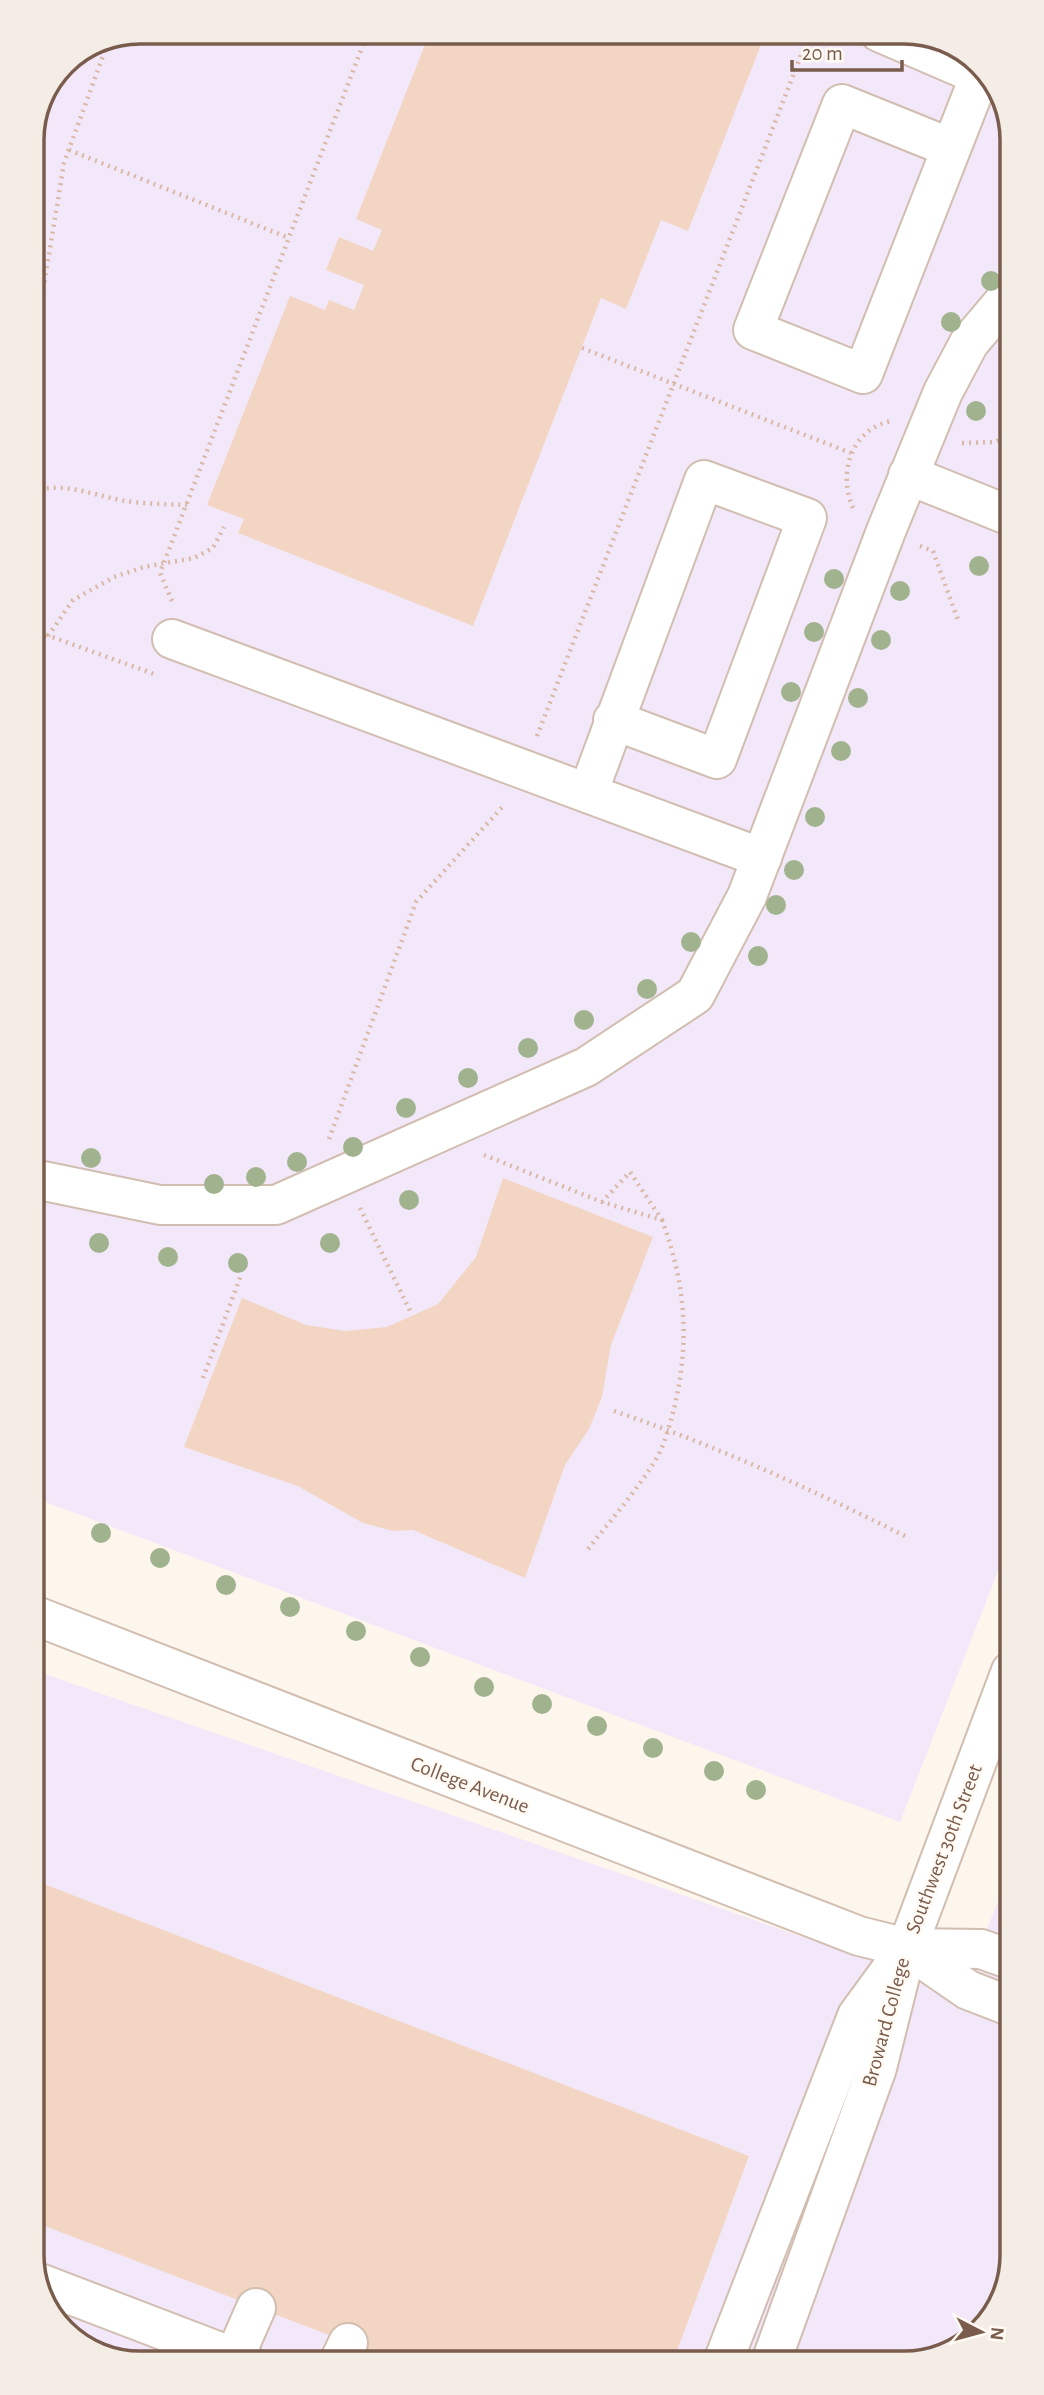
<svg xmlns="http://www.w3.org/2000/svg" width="1044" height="2395" font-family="'Alegreya Sans',sans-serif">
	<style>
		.education { fill: #f3e8fa }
		.building { fill: #f3d5c3 }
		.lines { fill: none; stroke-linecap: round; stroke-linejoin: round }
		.minor-casing { stroke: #d1beb0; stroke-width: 42 }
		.path { stroke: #d9b8a5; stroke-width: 4.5; stroke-dasharray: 2 5; stroke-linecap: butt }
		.minor { stroke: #fff; stroke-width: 38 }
		.tree { fill: #a0b28e }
		.labels { text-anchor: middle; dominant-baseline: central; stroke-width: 5; stroke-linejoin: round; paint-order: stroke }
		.street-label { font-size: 21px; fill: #7a5c4d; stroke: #fffaf3 }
		.rim { fill: none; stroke: #7a5c4d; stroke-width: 3.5 }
	</style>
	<rect width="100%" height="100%" fill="#fdf6ec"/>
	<g class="education">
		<path d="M139 32H912L970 54 1007 104 1011 1538 900 1822 35 1498 32 133 63 63Z"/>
		<path d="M36 1671 962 1992 1011 1868 1012 2256 994 2316 940 2358 132 2363 74 2341 37 2291Z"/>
	</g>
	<g class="building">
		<path d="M430 32H766L688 231 661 220 626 309 601 298 473 626 238 533 244 519 207 505 290 296 325 310 329 300 354 310 364 285 326 270 339 237 373 251 382 230 356 219Z"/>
		<path d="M503 1178 653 1237 611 1345 602 1397 589 1429 565 1465 525 1578 413 1530 393 1531 363 1523 298 1486 184 1447 242 1298 306 1325 345 1331 387 1327 438 1304 476 1257Z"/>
		<path d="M36 1881 749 2156 674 2359 397 2361 37 2223Z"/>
	</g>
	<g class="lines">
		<g class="minor-casing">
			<g id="minor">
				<path d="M879 32 988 79"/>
				<path d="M951 148 842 104 753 330 863 374 980 75"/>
				<path d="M908 475 1008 515"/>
				<path d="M172 639 762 858"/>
				<path d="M588 793 704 480 807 518 717 759 613 720"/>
				<path d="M34 1179 160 1205H276L586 1067 695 995 747 896 886 531 943 392 969 343 1007 298"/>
				<path d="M36 1616 859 1936 907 1948 981 1949 1012 1960"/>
				<path d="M907 1948 968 1990 1012 2007"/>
				<path d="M37 2282 246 2362"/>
				<path d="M234 2358 256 2308"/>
				<path d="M724 2359 857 2016 895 1964"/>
				<path d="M772 2359 877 2068 907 1948 1011 1671"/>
				<path d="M339 2362 348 2343"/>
			</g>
		</g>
		<g class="path">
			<path d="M334 32 364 44"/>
			<path d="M793 32 807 39"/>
			<path d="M69 150 289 238"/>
			<path d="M32 329 40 309 64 163 107 45"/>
			<path d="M582 348 851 453"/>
			<path d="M962 443 995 442 1008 436"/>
			<path d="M33 491C64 482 90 494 120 500 141 504 165 504 187 505"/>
			<path d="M853 508C838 474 850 430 891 421"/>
			<path d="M920 546 933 551 958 620"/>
			<path d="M172 601 160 573 368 32"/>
			<path d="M33 630 154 674"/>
			<path d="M48 636 73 600 114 577 144 567 194 558 213 548 224 527"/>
			<path d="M537 736 810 32"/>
			<path d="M329 1139 416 902 505 804"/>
			<path d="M484 1155 602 1202 662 1220 630 1172 602 1202"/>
			<path d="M360 1208 412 1315"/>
			<path d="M203 1378 241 1275"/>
			<path d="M614 1411C714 1445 811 1489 905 1536"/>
			<path d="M588 1549C610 1521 634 1494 653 1464 664 1448 669 1427 674 1409 690 1341 686 1286 662 1220"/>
		</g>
		<use href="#minor" class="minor"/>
	</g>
	<g class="tree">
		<circle cx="991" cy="281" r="10"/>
		<circle cx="951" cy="322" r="10"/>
		<circle cx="976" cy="411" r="10"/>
		<circle cx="979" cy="566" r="10"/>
		<circle cx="834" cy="579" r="10"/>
		<circle cx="900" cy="591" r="10"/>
		<circle cx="814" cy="632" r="10"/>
		<circle cx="881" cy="640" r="10"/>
		<circle cx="791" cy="692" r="10"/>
		<circle cx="858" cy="698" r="10"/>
		<circle cx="841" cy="751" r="10"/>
		<circle cx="815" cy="817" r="10"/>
		<circle cx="794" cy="870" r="10"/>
		<circle cx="776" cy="905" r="10"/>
		<circle cx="691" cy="942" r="10"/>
		<circle cx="758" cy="956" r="10"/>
		<circle cx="647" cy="989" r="10"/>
		<circle cx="584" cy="1020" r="10"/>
		<circle cx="528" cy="1048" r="10"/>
		<circle cx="468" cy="1078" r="10"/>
		<circle cx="406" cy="1108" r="10"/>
		<circle cx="353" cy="1147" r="10"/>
		<circle cx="91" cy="1158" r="10"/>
		<circle cx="297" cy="1162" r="10"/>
		<circle cx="256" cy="1177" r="10"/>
		<circle cx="214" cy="1184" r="10"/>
		<circle cx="409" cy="1200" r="10"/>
		<circle cx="99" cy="1243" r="10"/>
		<circle cx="330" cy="1243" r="10"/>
		<circle cx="168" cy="1257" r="10"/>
		<circle cx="238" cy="1263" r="10"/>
		<circle cx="101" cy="1533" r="10"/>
		<circle cx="160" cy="1558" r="10"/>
		<circle cx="226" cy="1585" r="10"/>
		<circle cx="290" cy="1607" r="10"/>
		<circle cx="356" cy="1631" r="10"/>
		<circle cx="420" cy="1657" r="10"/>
		<circle cx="484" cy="1687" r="10"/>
		<circle cx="542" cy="1704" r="10"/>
		<circle cx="597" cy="1726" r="10"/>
		<circle cx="653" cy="1748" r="10"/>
		<circle cx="714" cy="1771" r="10"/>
		<circle cx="756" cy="1790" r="10"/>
	</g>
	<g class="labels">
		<g class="street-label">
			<text transform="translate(470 1785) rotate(21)">College Avenue</text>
			<text transform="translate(944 1849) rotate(-69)">Southwest 30th Street</text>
			<text transform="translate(886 2022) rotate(-75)">Broward College</text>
		</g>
	</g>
	<path d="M0 0H1044V2395H0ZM140 44H904A96 96 0 0 1 1000 140V2255A96 96 0 0 1 904 2351H140A96 96 0 0 1 44 2255V140A96 96 0 0 1 140 44Z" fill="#f4ede6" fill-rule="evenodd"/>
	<path class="rim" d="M140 44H904A96 96 0 0 1 1000 140V2255A96 96 0 0 1 904 2351H140A96 96 0 0 1 44 2255V140A96 96 0 0 1 140 44Z"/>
	<g transform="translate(981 2332) rotate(96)" stroke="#fffaf3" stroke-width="5" paint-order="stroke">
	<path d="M0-5L12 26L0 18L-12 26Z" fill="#7a5c4d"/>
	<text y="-10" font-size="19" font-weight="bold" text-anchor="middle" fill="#7a5c4d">N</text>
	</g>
	<path d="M792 60v10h110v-10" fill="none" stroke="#7a5c4d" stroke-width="3.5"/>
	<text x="802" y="60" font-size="21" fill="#7a5c4d" stroke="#fffaf3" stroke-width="5" paint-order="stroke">20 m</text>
</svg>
